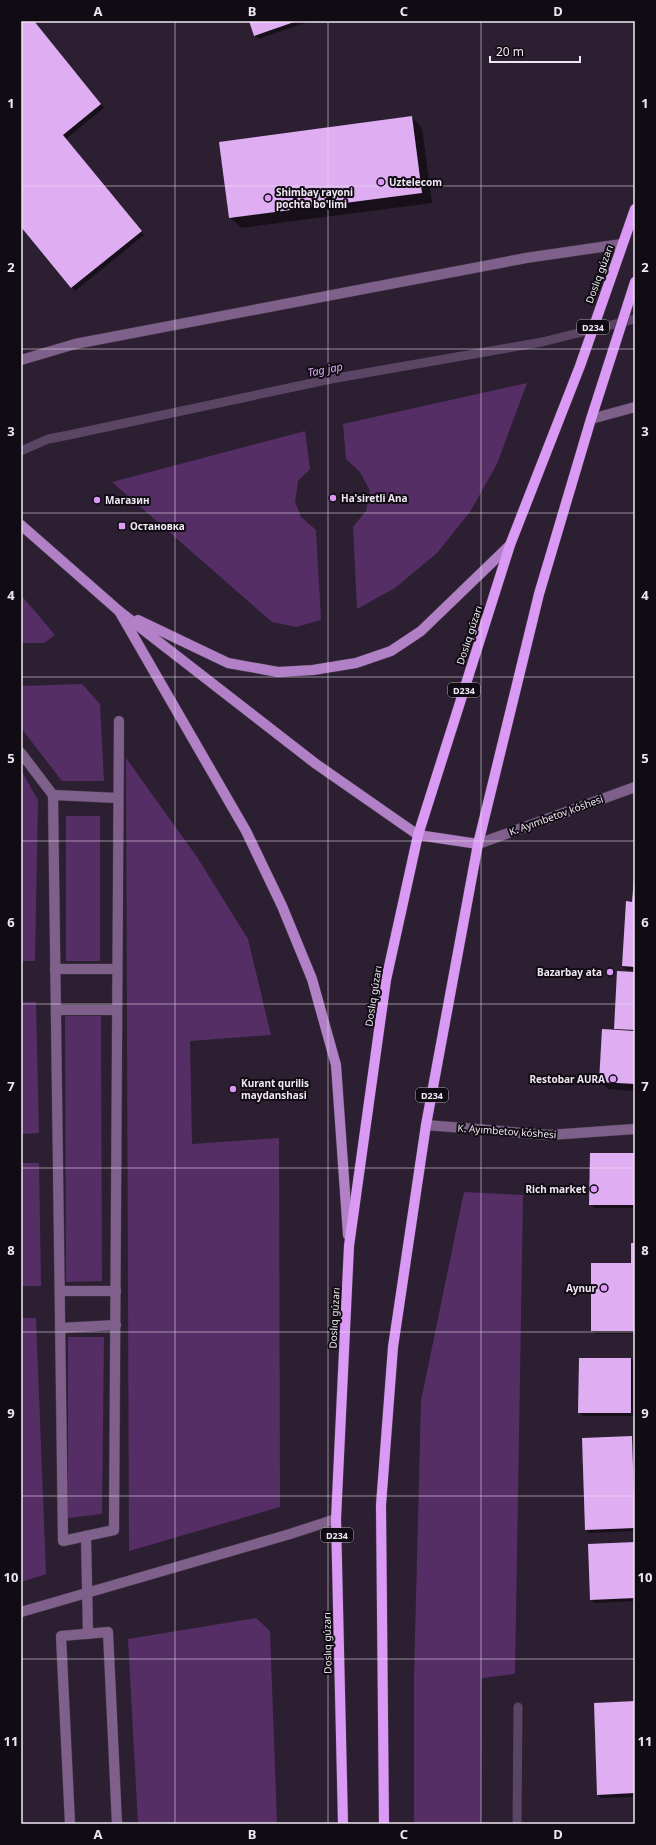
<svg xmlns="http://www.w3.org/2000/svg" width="656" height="1845" font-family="'Noto Sans',sans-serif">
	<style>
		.green { fill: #562e66 }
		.shadow { fill: #0007 }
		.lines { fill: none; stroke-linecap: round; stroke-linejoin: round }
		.stream { stroke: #5b4564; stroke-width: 9 }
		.building { fill: #deadf2 }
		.lane-casing { stroke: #473b4c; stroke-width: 11 }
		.street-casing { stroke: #473b4c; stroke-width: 11 }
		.secondary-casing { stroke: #473b4c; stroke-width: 11 }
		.primary-casing { stroke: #473b4c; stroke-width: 11 }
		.lane { stroke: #7e608b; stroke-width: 10 }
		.street { stroke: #7e608b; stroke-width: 10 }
		.secondary { stroke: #b280c6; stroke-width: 10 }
		.primary { stroke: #da99f4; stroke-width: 10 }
		.grid { fill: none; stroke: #efe7f3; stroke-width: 1; stroke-opacity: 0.55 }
		.poi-dot { fill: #db99f5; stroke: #110c13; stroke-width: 1.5 }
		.labels { text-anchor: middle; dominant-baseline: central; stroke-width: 4; stroke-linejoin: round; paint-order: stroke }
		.shield { fill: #110c13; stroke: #aca5b0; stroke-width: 1 }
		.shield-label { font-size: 9px; font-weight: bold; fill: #efe7f3 }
		.poi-label { font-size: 10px; font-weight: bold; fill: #efe7f3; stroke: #110c13; text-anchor: start }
		.street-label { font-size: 10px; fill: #efe7f3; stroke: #110c13 }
		.water-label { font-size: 11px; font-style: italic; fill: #e1aff5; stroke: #110c13 }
		.neatline { fill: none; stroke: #efe7f3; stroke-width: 1.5 }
		.grid-label { font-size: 13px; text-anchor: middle; font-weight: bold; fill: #efe7f3 }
	</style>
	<rect width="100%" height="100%" fill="#2c1f31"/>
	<g class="green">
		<path d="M527 383 497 464 470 512 437 553 395 588 357 609 353 527 366 511 370 491 360 472 346 459 343 424Z"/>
		<path d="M305 431 310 469 298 481 295 502 301 517 316 530 321 620 296 627 272 622 112 482Z"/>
		<path d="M21 595 55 635 44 643H21Z"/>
		<path d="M82 684 100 704 104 781H62L21 728V686Z"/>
		<path d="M126 758 197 857 248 939 271 1035 190 1041 192 1144 279 1138 280 1507 129 1551Z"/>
		<path d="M21 770 38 800 35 961H21Z"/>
		<rect x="66" y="816" width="34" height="145"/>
		<path d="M21 1002H36L39 1133 21 1134Z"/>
		<path d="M65 1016H101L102 1281 66 1282Z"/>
		<path d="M21 1163H39L41 1286H21Z"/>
		<path d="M464 1192 523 1195 515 1674 482 1678 481 1824H414V1676L421 1401Z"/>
		<path d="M21 1318H36L46 1574 21 1582Z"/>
		<path d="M68 1337H104L102 1514 68 1518Z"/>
		<path d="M256 1618 270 1631 277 1824H138L128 1639Z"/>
	</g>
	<g class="shadow">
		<path d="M21 21H33L104 108 66 139 144 235 75 291 21 225Z"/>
		<path d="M250 21H311L258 39 255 35Z"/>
		<path d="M412 117 422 128 432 203 241 228 230 217Z"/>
		<path d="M635 877V970H626L623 966 633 904Z"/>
		<path d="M635 973V1091L608 1089 600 1082 617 1030 615 1028Z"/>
		<path d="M635 1154V1208H594L590 1204Z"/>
		<path d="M635 1244V1334H596L592 1331 632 1264Z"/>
		<path d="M631 1359 635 1363 634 1416H583L579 1412Z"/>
		<path d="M632 1437 635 1440V1531L589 1533 586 1529 583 1438Z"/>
		<path d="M635 1543V1601L595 1603 591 1600Z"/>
		<path d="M635 1702V1797L601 1798 598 1794Z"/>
	</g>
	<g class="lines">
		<g class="stream">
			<path d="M21 451 48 439 69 435 331 379 542 342 635 319"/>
			<path d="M517 1824 518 1707"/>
		</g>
	</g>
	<g class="building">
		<path d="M21 21H34L101 104 63 135 142 231 71 288 21 227Z"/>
		<path d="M249 21H297L254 36Z"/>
		<path d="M412 116 422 193 229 218 219 142Z"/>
		<path d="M634 878 635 967 622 966 626 901 632 902Z"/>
		<path d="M617 971 635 972V1030L614 1029Z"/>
		<path d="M602 1029 635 1031V1084L599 1082Z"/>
		<path d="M590 1153H635V1205H589Z"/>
		<path d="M631 1243H635V1331H591V1263H631Z"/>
		<path d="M579 1358H631V1413H578Z"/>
		<path d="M632 1436 635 1528 585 1530 582 1438Z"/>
		<path d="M635 1542V1598L590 1600 588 1544Z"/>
		<path d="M635 1701V1793L597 1795 594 1703Z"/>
	</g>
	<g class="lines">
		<g class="lane-casing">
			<path id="lane" d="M21 360 75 344 526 258 622 244"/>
		</g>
		<g class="street-casing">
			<g id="street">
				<path d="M591 419 635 407"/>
				<path d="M21 753 53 795 63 1541 114 1530 119 721"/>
				<path d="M53 795 118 798"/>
				<path d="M478 844 635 787"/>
				<path d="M55 969H117"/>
				<path d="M56 1010H117"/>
				<path d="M426 1125 549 1135 635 1129"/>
				<path d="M60 1291H116"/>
				<path d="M60 1328 116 1325"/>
				<path d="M86 1536 88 1634"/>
				<path d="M21 1612 290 1534 336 1519"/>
				<path d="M70 1824 61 1636 108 1632 117 1824"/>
			</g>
		</g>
		<g class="secondary-casing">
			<g id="secondary">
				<path d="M21 525 119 611 316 764 418 835 478 844"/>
				<path d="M119 611 246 831 282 906 312 979 336 1065 348 1235"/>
				<path d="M138 620 228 663 278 672 313 670 356 663 391 651 421 631 510 545"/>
			</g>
		</g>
		<g class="primary-casing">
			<g id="primary">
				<path d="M343 1824 336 1519 349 1246 386 980 418 835 510 545 580 366 635 209"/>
				<path d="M384 1824 381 1505 393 1347 426 1125 478 844 539 594 591 419 635 282"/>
			</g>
		</g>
		<use href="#lane" class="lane"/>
		<use href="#street" class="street"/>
		<use href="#secondary" class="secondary"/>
		<use href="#primary" class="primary"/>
	</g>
	<path class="grid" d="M175 21V1824M328 21V1824M481 21V1824M21 186H635M21 349H635M21 513H635M21 677H635M21 841H635M21 1004H635M21 1168H635M21 1332H635M21 1496H635M21 1659H635"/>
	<g class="poi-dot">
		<circle cx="381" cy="182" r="4"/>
		<circle cx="268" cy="198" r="4"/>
		<circle cx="333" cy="498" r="4"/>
		<circle cx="97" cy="500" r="4"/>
		<rect x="118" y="522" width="8" height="8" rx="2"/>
		<circle cx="610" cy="972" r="4"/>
		<circle cx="613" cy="1079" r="4"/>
		<circle cx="233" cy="1089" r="4"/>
		<circle cx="594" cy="1189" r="4"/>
		<circle cx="604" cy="1288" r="4"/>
	</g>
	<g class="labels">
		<g class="shield">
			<rect x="577" y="320" width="32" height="14" rx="3"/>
			<rect x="448" y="683" width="32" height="14" rx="3"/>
			<rect x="416" y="1088" width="32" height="14" rx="3"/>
			<rect x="321" y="1528" width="32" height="14" rx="3"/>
		</g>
		<g class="shield-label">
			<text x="593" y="327">D234</text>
			<text x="464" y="690">D234</text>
			<text x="432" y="1095">D234</text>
			<text x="337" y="1535">D234</text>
		</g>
		<g class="poi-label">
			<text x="389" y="182">Uztelecom</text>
			<text x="276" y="192">Shimbay rayoni<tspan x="276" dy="12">pochta bo'limi</tspan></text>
			<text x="341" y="498">Ha'siretli Ana</text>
			<text x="105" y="500">Магазин</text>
			<text x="130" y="526">Остановка</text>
			<text x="602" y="972" text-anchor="end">Bazarbay ata</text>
			<text x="605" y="1079" text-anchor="end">Restobar AURA</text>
			<text x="241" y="1083">Kurant qurilis<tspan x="241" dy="12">maydanshasi</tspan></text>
			<text x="586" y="1189" text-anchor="end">Rich market</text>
			<text x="596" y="1288" text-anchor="end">Aynur</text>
		</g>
		<g class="street-label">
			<text transform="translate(599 274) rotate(-70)">Doslıq gúzarı</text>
			<text transform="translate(469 635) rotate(-72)">Doslıq gúzarı</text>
			<text transform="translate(556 815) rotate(-20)">K. Ayımbetov kóshesi</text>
			<text transform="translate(373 996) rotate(-81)">Doslıq gúzarı</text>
			<text transform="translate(507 1131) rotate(4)">K. Ayımbetov kóshesi</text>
			<text transform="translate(334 1318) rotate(-87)">Doslıq gúzarı</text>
			<text transform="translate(327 1643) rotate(-91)">Doslıq gúzarı</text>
		</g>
		<g class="water-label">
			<text transform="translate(325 369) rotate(-11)">Tag jap</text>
		</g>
	</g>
	<rect width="656" height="1845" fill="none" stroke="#110c13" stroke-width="44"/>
	<path d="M490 56v6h90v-6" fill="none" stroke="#efe7f3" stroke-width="2"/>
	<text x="496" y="56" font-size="12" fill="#efe7f3" stroke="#110c13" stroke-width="3" paint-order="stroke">20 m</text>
	<rect x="22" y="22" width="612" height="1801" class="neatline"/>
	<g class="grid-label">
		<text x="98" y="16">A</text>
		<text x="252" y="16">B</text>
		<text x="404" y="16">C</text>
		<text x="558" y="16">D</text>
		<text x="11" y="108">1</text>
		<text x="645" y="108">1</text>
		<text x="11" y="272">2</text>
		<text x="645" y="272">2</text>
		<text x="11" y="436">3</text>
		<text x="645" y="436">3</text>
		<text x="11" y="600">4</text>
		<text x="645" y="600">4</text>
		<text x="11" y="763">5</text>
		<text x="645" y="763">5</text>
		<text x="11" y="927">6</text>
		<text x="645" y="927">6</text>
		<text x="11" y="1091">7</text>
		<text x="645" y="1091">7</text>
		<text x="11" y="1255">8</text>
		<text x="645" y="1255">8</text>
		<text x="11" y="1418">9</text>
		<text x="645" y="1418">9</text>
		<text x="11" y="1582">10</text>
		<text x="645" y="1582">10</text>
		<text x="11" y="1746">11</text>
		<text x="645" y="1746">11</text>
		<text x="98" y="1839">A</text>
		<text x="252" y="1839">B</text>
		<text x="404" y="1839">C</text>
		<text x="558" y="1839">D</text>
	</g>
</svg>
